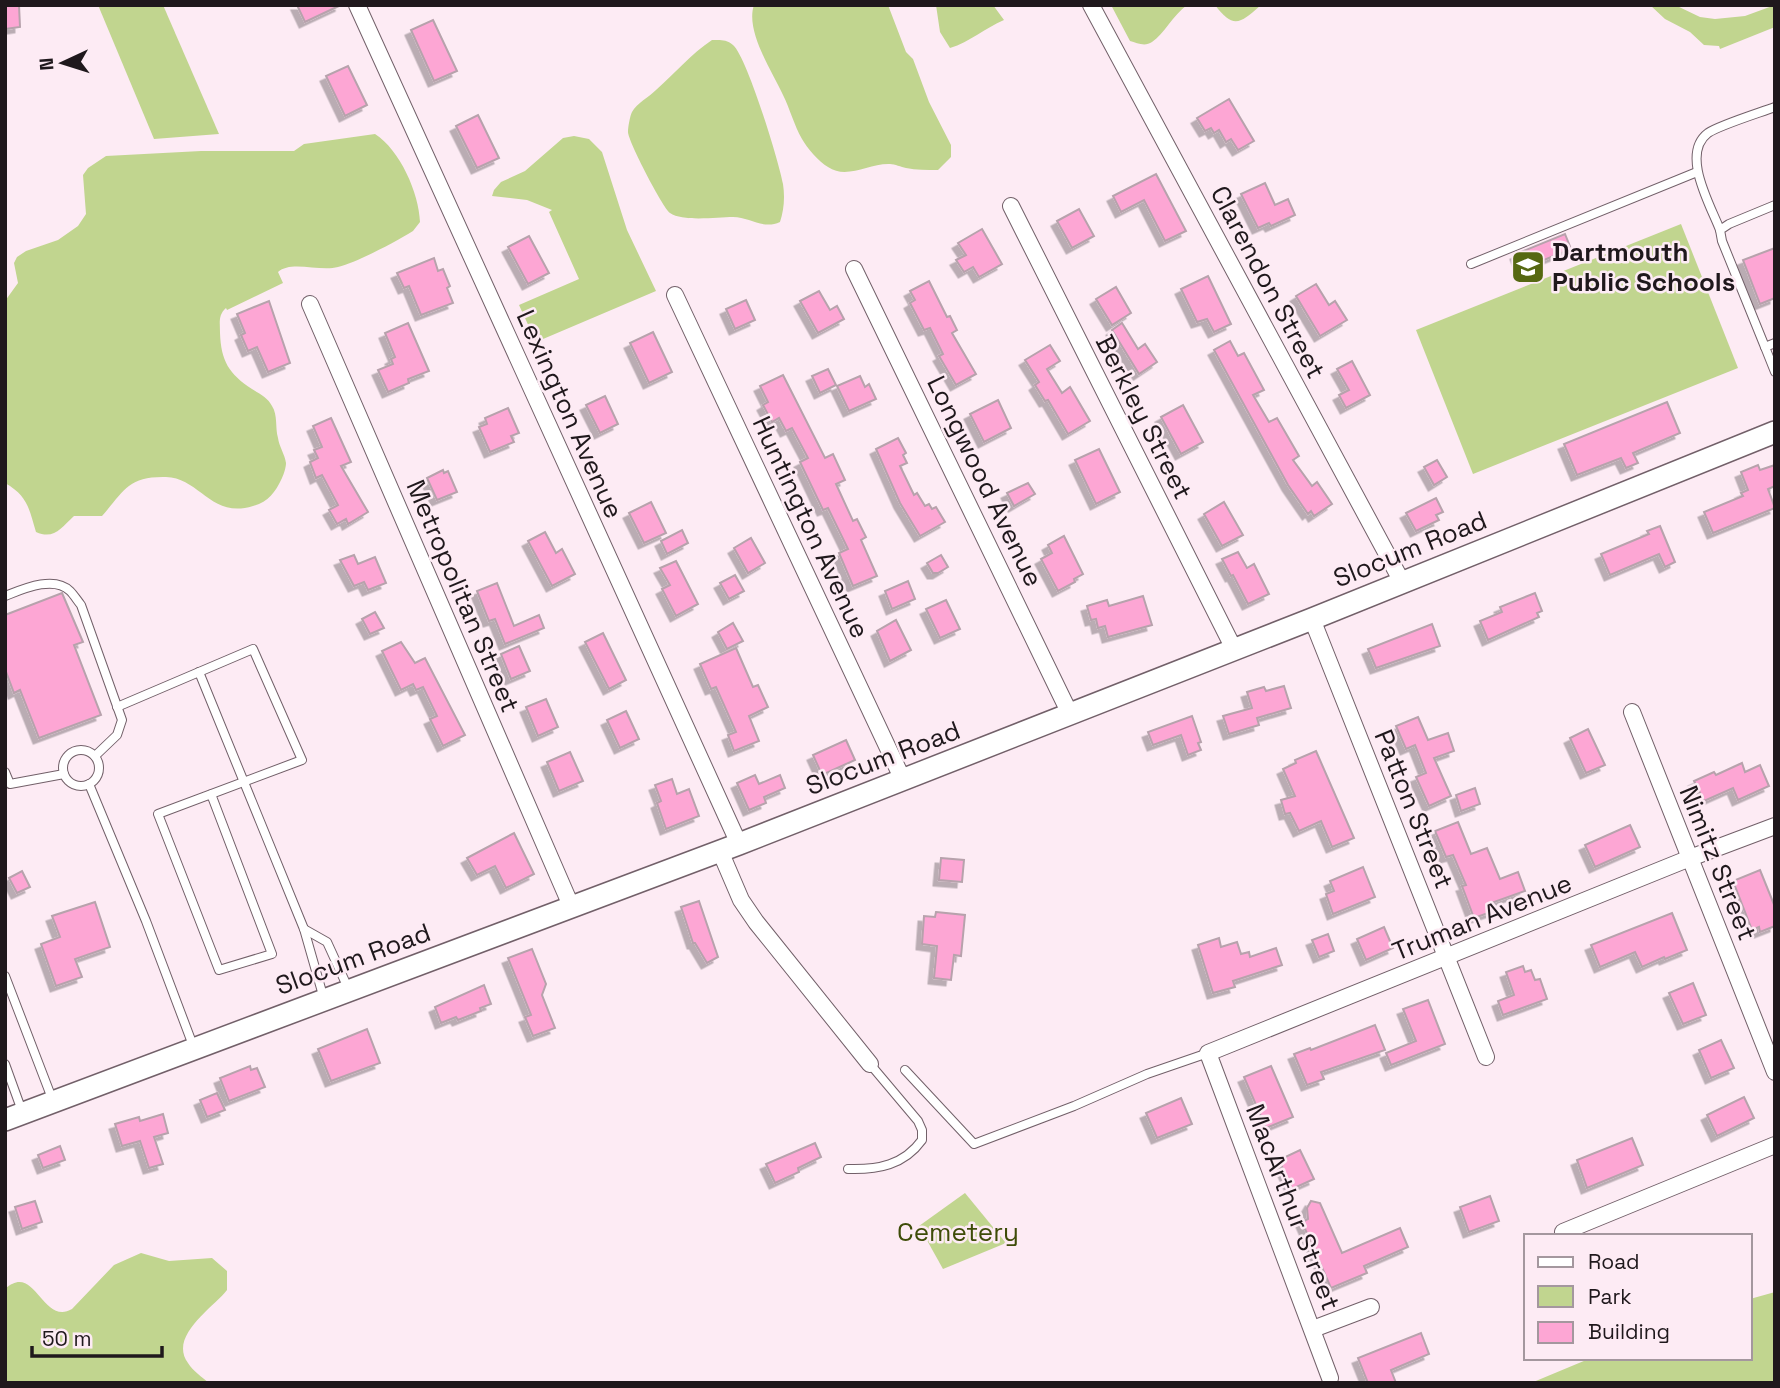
<svg xmlns="http://www.w3.org/2000/svg" width="1780" height="1388" font-family="'Space Grotesk',sans-serif">
	<style>
		.green { fill: #c1d58f }
		.building { fill: #fda6d4; stroke: #b7a2ac; stroke-width: 2; filter: url(#shadow) }
		.lines { fill: none; stroke-linecap: round; stroke-linejoin: round }
		.lane-casing { stroke: #726069; stroke-width: 10 }
		.street-casing { stroke: #726069; stroke-width: 18 }
		.secondary-casing { stroke: #726069; stroke-width: 24 }
		.lane { stroke: #fff; stroke-width: 8 }
		.street { stroke: #fff; stroke-width: 16 }
		.secondary { stroke: #fff; stroke-width: 21 }
		.labels { text-anchor: middle; dominant-baseline: central; stroke-width: 5; stroke-linejoin: round; paint-order: stroke }
		.poi-label { font-size: 26px; font-weight: bold; fill: #1f181c; stroke: #fdebf4; text-anchor: start }
		.street-label { font-size: 26px; fill: #1f181c; stroke: #fdebf4 }
		.park-label { font-size: 26px; fill: #3e4c08; stroke: #fdebf4 }
	</style>
	<defs>
		<filter id="shadow"><feDropShadow dx="-5.5" dy="5.5" stdDeviation="0" flood-color="#0004"/></filter>
	</defs>
	<rect width="100%" height="100%" fill="#fdebf4"/>
	<g class="green">
		<path d="M98 5H163L219 134 154 139Z"/>
		<path d="M754 5H888L906 52 913 59 929 102 951 145V157L938 170C927 170 916 170 906 168 901 167 895 164 890 164 869 163 847 180 828 167 819 162 807 148 802 139 794 125 790 109 783 95 772 71 745 31 754 5Z"/>
		<path d="M936 5H993L1004 20C985 28 970 42 950 48L940 32Z"/>
		<path d="M1111 5H1187C1173 15 1164 34 1152 42 1145 47 1137 43 1130 41Z"/>
		<path d="M1215 5H1261C1240 24 1233 29 1215 5Z"/>
		<path d="M1650 5H1675L1700 17 1715 19 1745 16 1775 5V27L1720 49 1719 46 1704 45 1690 32 1665 19Z"/>
		<path d="M712 40C720 40 726 39 733 45 747 57 779 162 783 184 785 197 784 210 780 222 763 230 750 217 733 217 717 217 683 222 670 213 663 208 628 141 628 132 628 127 630 116 632 112 637 103 649 97 656 90 675 73 691 54 712 40Z"/>
		<path d="M375 134C400 150 419 193 420 222L413 231C393 243 360 261 338 267 320 272 291 260 278 272L283 283 227 310 226 308C218 315 220 323 220 333 221 361 229 374 252 389 260 394 268 398 272 406 278 415 275 428 278 438 279 446 285 455 286 463 286 467 284 474 282 478 275 493 268 502 253 506 211 519 200 478 166 477 128 476 124 491 102 516H74C61 528 54 540 36 532 29 509 28 496 5 483V301L18 283 14 263 17 257 26 251 58 240 78 226 86 214 83 175 88 168 106 156 201 151H294L304 144Z"/>
		<path d="M574 136 589 139 602 152 627 230 656 291 536 342 519 305 579 279 549 212 552 210 527 200 492 196 494 190 501 182 525 171 563 138Z"/>
		<path d="M1681 224 1738 368 1473 474 1416 330Z"/>
		<path d="M965 1193 1006 1243 943 1269 919 1226Z"/>
		<path d="M141 1253 169 1261 212 1258 227 1271V1290C214 1307 168 1336 188 1363 193 1371 202 1377 209 1383H5V1289C35 1261 42 1326 72 1309L114 1265Z"/>
		<path d="M1775 1292V1383H1531L1591 1358H1750V1299Z"/>
	</g>
	<g class="building">
		<path d="M5 5H19L20 27 5 29Z"/>
		<path d="M297 5H341L305 22Z"/>
		<path d="M433 20 457 71 434 81 411 30Z"/>
		<path d="M348 66 367 105 345 116 326 76Z"/>
		<path d="M1229 99 1254 141 1238 150 1231 139 1226 142 1219 130 1214 133 1211 128 1205 131 1197 118Z"/>
		<path d="M478 115 499 158 477 168 456 126Z"/>
		<path d="M1156 174 1186 231 1165 241 1144 200 1121 212 1113 196Z"/>
		<path d="M1265 183 1275 205 1288 199 1295 215 1271 226 1269 223 1258 228 1241 194Z"/>
		<path d="M1079 209 1094 236 1072 248 1057 221Z"/>
		<path d="M982 229 1002 264 979 277 973 267 964 272 956 260 966 255 958 243Z"/>
		<path d="M1565 234 1571 249 1522 269 1516 254Z"/>
		<path d="M529 236 549 273 528 284 508 247Z"/>
		<path d="M1775 248V298L1760 304 1743 260Z"/>
		<path d="M434 258 438 271 443 269 450 286 447 288 453 303 421 315 409 286 404 288 397 273Z"/>
		<path d="M1208 276 1231 324 1214 332 1207 319 1197 322 1181 289Z"/>
		<path d="M929 281 947 317 950 316 957 330 952 333 976 374 956 385 939 356 943 354 930 328 924 330 910 303 915 300 910 291Z"/>
		<path d="M1316 284 1329 305 1335 301 1347 320 1320 336 1296 296Z"/>
		<path d="M1116 287 1131 313 1112 325 1096 299Z"/>
		<path d="M819 291 830 310 837 306 844 319 818 333 800 301Z"/>
		<path d="M746 300 755 320 735 329 726 309Z"/>
		<path d="M269 301 290 363 268 372 257 347 248 351 241 335 245 333 237 314Z"/>
		<path d="M408 323 429 371 408 379 409 383 388 392 378 370 393 364 391 359 395 357 385 333Z"/>
		<path d="M1122 323 1138 349 1145 344 1157 362 1139 374 1112 330Z"/>
		<path d="M653 332 672 372 649 383 630 343Z"/>
		<path d="M1230 341 1238 356 1244 353 1264 390 1253 395 1269 422 1277 418 1299 456 1293 460 1312 486 1317 482 1332 504 1314 516 1311 511 1308 514 1288 485 1214 350Z"/>
		<path d="M1050 345 1060 361 1047 369 1062 393 1070 387 1090 421 1068 434 1048 400 1045 401 1035 385 1039 382 1025 360Z"/>
		<path d="M1352 361 1370 395 1346 408 1339 395 1349 390 1337 369Z"/>
		<path d="M828 369 836 385 820 393 812 376Z"/>
		<path d="M783 375 825 458 833 454 845 480 836 484 853 521 857 519 866 537 861 540 877 576 853 586 839 553 848 549 828 508 823 510 800 462 808 458 792 428 786 431 779 418 772 422 763 405 768 402 760 386Z"/>
		<path d="M860 376 865 387 869 384 876 399 849 411 837 386Z"/>
		<path d="M605 396 618 424 600 433 586 405Z"/>
		<path d="M998 400 1011 428 984 442 970 414Z"/>
		<path d="M1667 402 1680 433 1633 453 1638 463 1626 468 1621 458 1577 475 1564 444Z"/>
		<path d="M1183 405 1203 442 1181 454 1161 417Z"/>
		<path d="M508 408 519 433 511 436 514 442 490 452 479 427 487 424 485 418Z"/>
		<path d="M331 418 351 462 341 466 368 512 348 524 346 519 337 524 329 510 338 505 322 475 316 478 310 462 318 458 314 450 322 447 313 426Z"/>
		<path d="M898 438 906 453 903 455 907 463 900 466 914 495 917 493 925 506 929 504 932 509 936 507 945 522 920 536 900 503 876 449Z"/>
		<path d="M1099 449 1120 492 1096 504 1075 460Z"/>
		<path d="M1437 460 1447 477 1434 485 1424 467Z"/>
		<path d="M1758 465 1760 470 1775 465V486L1768 489 1775 508 1713 533 1704 512 1743 496 1741 493 1748 490 1741 472Z"/>
		<path d="M443 470 444 473 448 471 457 492 437 500 427 478Z"/>
		<path d="M1028 483 1035 494 1014 506 1007 493Z"/>
		<path d="M1436 498 1443 512 1436 515 1439 520 1416 531 1406 513Z"/>
		<path d="M651 502 666 533 644 543 629 513Z"/>
		<path d="M1224 502 1243 535 1222 546 1204 514Z"/>
		<path d="M1660 526 1675 562 1665 567 1659 554 1610 575 1601 554 1649 534 1647 531Z"/>
		<path d="M682 530 688 543 667 554 661 541Z"/>
		<path d="M545 532 556 553 562 549 575 574 552 586 528 541Z"/>
		<path d="M1064 536 1083 574 1074 579 1075 582 1058 591 1041 559 1052 553 1048 545Z"/>
		<path d="M751 538 765 563 748 573 734 548Z"/>
		<path d="M1238 552 1247 568 1254 564 1269 594 1248 604 1233 575 1231 576 1222 559Z"/>
		<path d="M354 555 358 564 375 557 386 583 368 590 364 582 354 586 340 560Z"/>
		<path d="M941 555 948 567 938 573H933L927 563Z"/>
		<path d="M676 561 698 604 676 616 662 589 670 585 660 568Z"/>
		<path d="M735 575 744 591 729 599 720 583Z"/>
		<path d="M908 581 915 599 892 609 885 591Z"/>
		<path d="M497 583 514 626 539 615 544 628 505 644 495 619 489 621 477 591Z"/>
		<path d="M62 593 83 642 74 645 101 715 39 738 20 690 14 693 5 669V615Z"/>
		<path d="M1535 593 1542 611 1537 613 1539 617 1488 640 1480 621 1502 612 1500 607Z"/>
		<path d="M1143 596 1152 625 1108 637 1105 626 1098 628 1096 619 1091 620 1087 606 1107 600 1109 606Z"/>
		<path d="M946 600 960 629 940 638 926 609Z"/>
		<path d="M375 612 384 628 370 634 362 619Z"/>
		<path d="M896 620 911 650 890 661 877 631Z"/>
		<path d="M733 623 743 641 727 649 718 632Z"/>
		<path d="M1432 624 1440 646 1376 668 1368 649Z"/>
		<path d="M603 633 626 680 609 689 585 642Z"/>
		<path d="M401 642 415 663 425 658 465 735 443 746 430 719 437 716 423 687 416 690 413 684 401 690 382 651Z"/>
		<path d="M519 646 530 671 511 679 501 654Z"/>
		<path d="M736 648 753 687 758 685 768 707 749 716 759 741 734 751 728 735 736 732 716 687 711 689 700 664Z"/>
		<path d="M1284 686 1291 708 1257 718 1259 725 1229 734 1223 716 1252 708 1247 692 1264 687 1266 691Z"/>
		<path d="M546 699 558 727 538 736 526 707Z"/>
		<path d="M626 711 639 739 620 748 607 720Z"/>
		<path d="M1192 716 1201 742 1198 743 1201 750 1188 755 1181 735 1153 745 1148 732Z"/>
		<path d="M1418 717 1428 740 1448 733 1454 751 1434 758 1451 796 1429 806 1416 777 1426 773 1415 745 1406 749 1396 726Z"/>
		<path d="M1588 729 1605 765 1586 773 1570 738Z"/>
		<path d="M846 740 855 760 822 775 813 755Z"/>
		<path d="M1316 751 1354 838 1332 847 1321 821 1299 831 1290 813 1285 814 1281 800 1295 796 1283 769 1296 763 1295 760Z"/>
		<path d="M570 752 583 781 559 791 547 762Z"/>
		<path d="M1742 763 1745 772 1760 765 1769 786 1738 800 1733 788 1704 801 1694 781 1714 772 1716 775Z"/>
		<path d="M755 775 759 784 780 775 785 788 764 797 766 803 749 810 737 783Z"/>
		<path d="M672 779 677 794 689 789 699 816 666 829 657 803 661 801 655 785Z"/>
		<path d="M1475 788 1480 804 1461 811 1456 795Z"/>
		<path d="M1458 822 1471 854 1487 848 1500 879 1518 872 1525 891 1491 903 1494 911 1474 918 1462 886 1466 885 1453 855 1446 857 1435 831Z"/>
		<path d="M1630 825 1640 847 1595 867 1585 845Z"/>
		<path d="M514 833 534 874 506 888 495 866 477 875 467 858Z"/>
		<path d="M941 858 964 860 962 882 939 880Z"/>
		<path d="M1363 867 1375 897 1333 914 1326 894 1334 891 1330 881Z"/>
		<path d="M1760 870 1775 907V926L1760 932 1759 927 1752 930 1733 881Z"/>
		<path d="M22 871 30 887 17 893 9 878Z"/>
		<path d="M699 901 718 957 707 963 695 943H693L681 907Z"/>
		<path d="M95 902 110 947 75 959 82 977 56 986 41 944 60 937 52 916Z"/>
		<path d="M936 912 965 915 961 956 954 955 951 980 934 978 937 946 922 944 924 916 935 917Z"/>
		<path d="M1672 913 1687 950 1665 959 1664 957 1642 967 1635 952 1600 967 1591 945Z"/>
		<path d="M1384 927 1393 948 1366 960 1357 939Z"/>
		<path d="M1328 934 1334 951 1319 957 1312 940Z"/>
		<path d="M1219 938 1221 947 1237 942 1241 954 1249 952 1250 957 1276 948 1282 965 1233 981 1235 987 1213 993 1198 945Z"/>
		<path d="M532 949 546 984 542 995 555 1028 533 1036 525 1017 531 1015 508 958Z"/>
		<path d="M1523 966 1525 972 1531 970 1535 980 1540 979 1547 999 1503 1015 1498 1001 1514 995 1506 972Z"/>
		<path d="M1693 983 1706 1015 1683 1024 1669 993Z"/>
		<path d="M484 985 491 1004 480 1008 481 1011 458 1020 456 1017 441 1023 435 1007Z"/>
		<path d="M1428 1000 1445 1044 1391 1065 1386 1053 1416 1041 1403 1009Z"/>
		<path d="M1375 1025 1385 1050 1321 1072 1324 1079 1307 1085 1294 1054 1310 1048 1311 1050Z"/>
		<path d="M367 1029 380 1063 331 1081 318 1049Z"/>
		<path d="M1721 1040 1734 1068 1711 1078 1699 1050Z"/>
		<path d="M250 1066 251 1070 257 1068 265 1087 229 1101 220 1078Z"/>
		<path d="M1271 1066 1293 1117 1266 1128 1244 1077Z"/>
		<path d="M217 1093 225 1110 207 1117 200 1100Z"/>
		<path d="M1744 1097 1754 1118 1717 1136 1707 1115Z"/>
		<path d="M1181 1098 1192 1124 1157 1138 1146 1113Z"/>
		<path d="M163 1114 168 1133 154 1137 163 1164 149 1168 140 1141 122 1146 115 1124 139 1117 140 1121Z"/>
		<path d="M1632 1138 1643 1165 1587 1188 1577 1160Z"/>
		<path d="M815 1143 821 1157 798 1168 799 1172 775 1183 766 1164Z"/>
		<path d="M60 1146 65 1160 43 1168 38 1155Z"/>
		<path d="M1300 1150 1314 1179 1292 1189 1279 1160Z"/>
		<path d="M1490 1196 1499 1221 1469 1232 1460 1207Z"/>
		<path d="M35 1201 42 1222 22 1229 15 1207Z"/>
		<path d="M1311 1201 1320 1203 1342 1253 1400 1228 1408 1247 1364 1266 1367 1273 1331 1288 1302 1222 1308 1219 1307 1208Z"/>
		<path d="M1421 1333 1429 1354 1391 1370 1396 1383H1368L1358 1358Z"/>
	</g>
	<g class="lines">
		<g class="lane-casing">
			<g id="lane">
				<path d="M1720 230C1711 206 1680 154 1708 133 1720 125 1759 113 1775 107"/>
				<path d="M1471 264 1697 172"/>
				<path d="M1775 343 1765 347 1775 372"/>
				<path d="M1765 347 1722 241 1720 230 1729 224 1775 205"/>
				<path d="M5 596C23 589 54 575 70 591 74 595 77 600 81 605L122 720 117 735 95 756"/>
				<path d="M199 672 304 929 324 999"/>
				<path d="M117 707 253 649 302 760C254 778 206 796 158 814L219 970 272 954 211 794"/>
				<circle cx="81" cy="768" r="18"/>
				<path d="M5 772 10 784 64 774"/>
				<path d="M89 784 146 921 194 1048"/>
				<path d="M304 929 327 942 348 988"/>
				<path d="M5 976 53 1101"/>
				<path d="M5 1064 22 1111"/>
				<path d="M905 1070 974 1144 1074 1106 1147 1074 1208 1053"/>
				<path d="M848 1169C878 1170 904 1165 922 1140V1130L918 1121 870 1064"/>
			</g>
		</g>
		<g class="street-casing">
			<g id="street">
				<path d="M357 5 739 844"/>
				<path d="M1091 5 1402 582"/>
				<path d="M1011 206 1234 649"/>
				<path d="M854 269 1070 714"/>
				<path d="M675 295 903 780"/>
				<path d="M310 304 572 908"/>
				<path d="M1312 619 1486 1057"/>
				<path d="M1632 712 1775 1072"/>
				<path d="M720 851 741 900 756 922 870 1064"/>
				<path d="M1563 1232 1775 1145"/>
				<path d="M1313 1329 1371 1307"/>
				<path d="M1330 1378 1208 1053 1690 858 1775 826"/>
			</g>
		</g>
		<g class="secondary-casing">
			<path id="secondary" d="M5 1120 739 844 1312 619 1775 432"/>
		</g>
		<use href="#lane" class="lane"/>
		<use href="#street" class="street"/>
		<use href="#secondary" class="secondary"/>
	</g>
	<defs>
		<g id="school-square" transform="scale(1.75)"><rect x="-9" y="-9" width="18" height="18" rx="4" fill="#566812" stroke="#fdebf4"/><path d="M0-5L7-2L0 1L-7-2ZM-4 1L0 2.5L4 1V4Q0 6-4 4Z" fill="#fff"/></g>
	</defs>
	<g fill-rule="evenodd">
		<use href="#school-square" x="1528" y="267"/>
	</g>
	<g class="labels">
		<g class="poi-label">
			<text x="1552" y="252">Dartmouth<tspan x="1552" dy="30">Public Schools</tspan></text>
		</g>
		<g class="street-label">
			<text transform="translate(1268 282) rotate(62)">Clarendon Street</text>
			<text transform="translate(570 414) rotate(66)">Lexington Avenue</text>
			<text transform="translate(1144 417) rotate(63)">Berkley Street</text>
			<text transform="translate(985 481) rotate(64)">Longwood Avenue</text>
			<text transform="translate(811 527) rotate(65)">Huntington Avenue</text>
			<text transform="translate(1410 549) rotate(-22)">Slocum Road</text>
			<text transform="translate(463 596) rotate(67)">Metropolitan Street</text>
			<text transform="translate(883 758) rotate(-21)">Slocum Road</text>
			<text transform="translate(1414 809) rotate(68)">Patton Street</text>
			<text transform="translate(1718 863) rotate(68)">Nimitz Street</text>
			<text transform="translate(1482 917) rotate(-22)">Truman Avenue</text>
			<text transform="translate(353 959) rotate(-20)">Slocum Road</text>
			<text transform="translate(1293 1207) rotate(69)">MacArthur Street</text>
		</g>
		<g class="park-label">
			<text x="958" y="1232">Cemetery</text>
		</g>
	</g>
	<rect width="1780" height="1388" fill="none" stroke="#1f181c" stroke-width="14"/>
	<rect x="1524" y="1234" width="228" height="126" fill="#fdebf4" stroke="#a4979e" stroke-width="2"/>
	<rect x="1538" y="1257" width="35" height="10" fill="#ffffff" stroke="#a4979e" stroke-width="2"/>
	<text x="1588" y="1269" font-size="21" fill="#1f181c">Road</text>
	<rect x="1538" y="1286" width="35" height="21" fill="#c1d58f" stroke="#a4979e" stroke-width="2"/>
	<text x="1588" y="1304" font-size="21" fill="#1f181c">Park</text>
	<rect x="1538" y="1322" width="35" height="21" fill="#fda6d4" stroke="#a4979e" stroke-width="2"/>
	<text x="1588" y="1339" font-size="21" fill="#1f181c">Building</text>
	<g transform="translate(63 63) rotate(266)" stroke="#fdebf4" stroke-width="5" paint-order="stroke">
	<path d="M0-5L12 26L0 18L-12 26Z" fill="#1f181c"/>
	<text y="-10" font-size="19" font-weight="bold" text-anchor="middle" fill="#1f181c">N</text>
	</g>
	<path d="M32 1346v10h130v-10" fill="none" stroke="#1f181c" stroke-width="3.5"/>
	<text x="42" y="1346" font-size="21" fill="#1f181c" stroke="#fdebf4" stroke-width="5" paint-order="stroke">50 m</text>
</svg>
